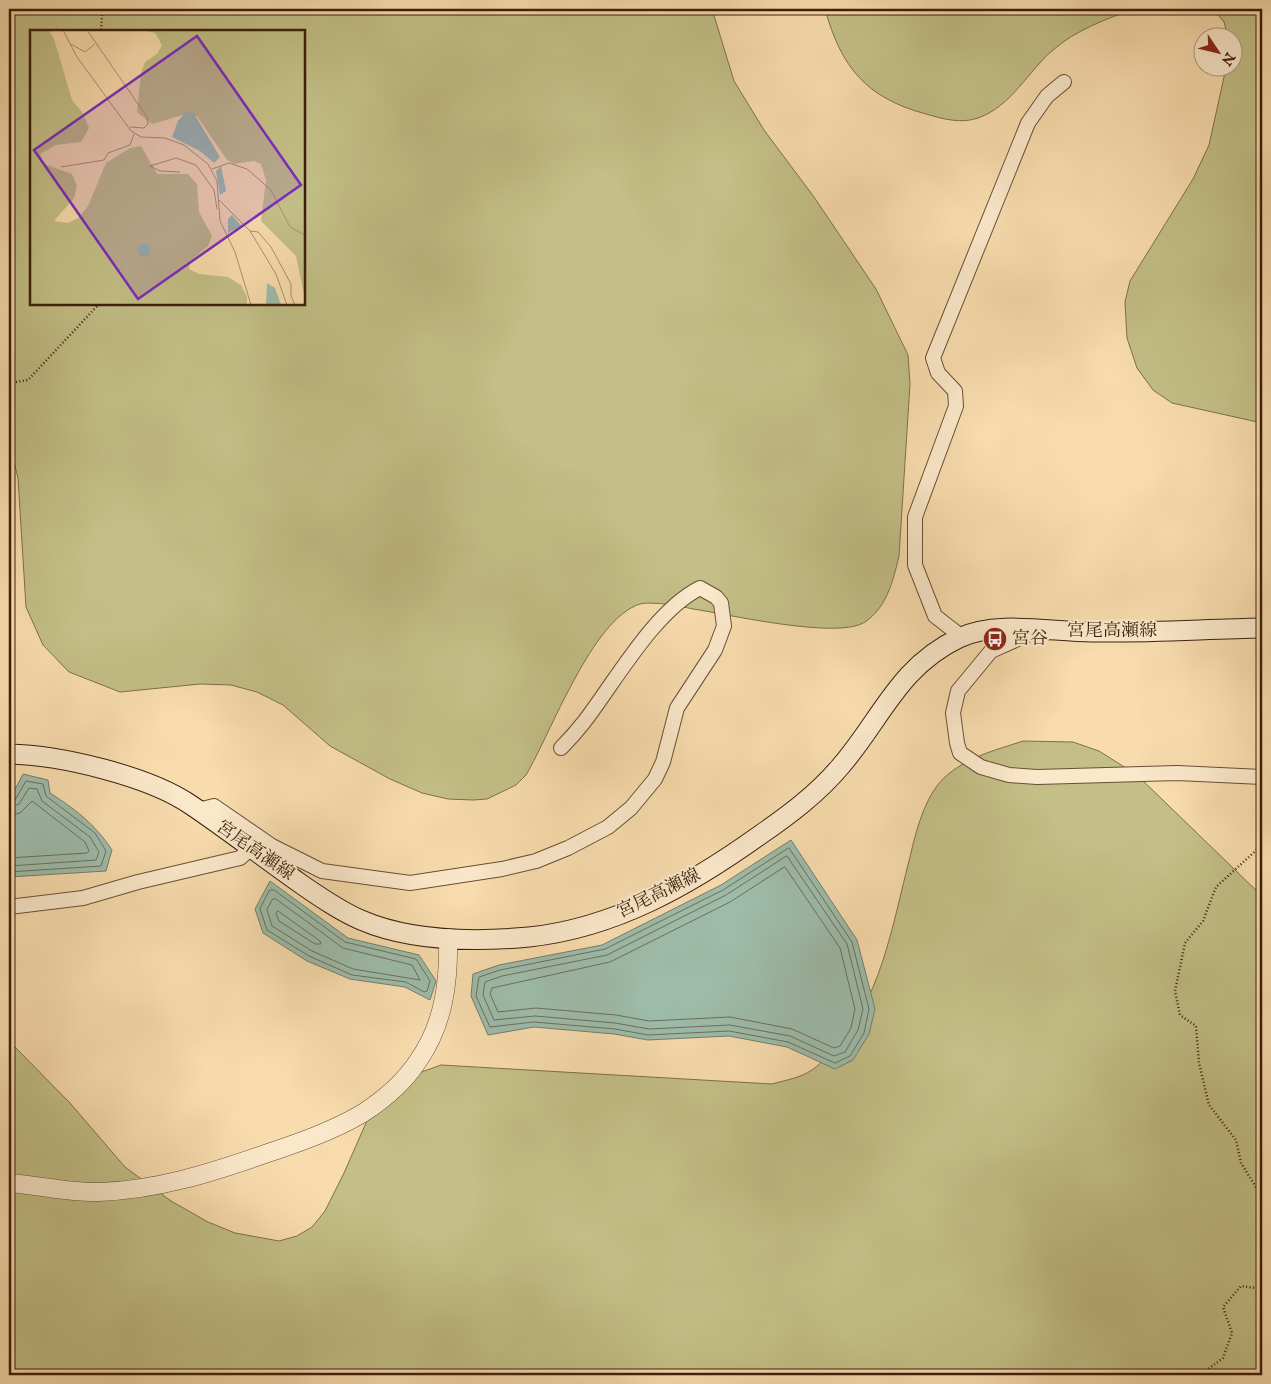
<svg xmlns="http://www.w3.org/2000/svg" width="1271" height="1384" font-family="'IM FELL English','Noto Serif JP',serif">
	<style>
		.green { fill: #c3bf86; stroke: #7f6f4a; fill-rule: evenodd }
		.water { fill: #9dbcaa; stroke: #767d6c }
		.lines { fill: none; stroke-linecap: round; stroke-linejoin: round }
		.shore { stroke: #6c6e5c; stroke-width: 1 }
		.minor-casing { stroke: #6a4e36; stroke-width: 16 }
		.tertiary-casing { stroke: #6a4e36; stroke-width: 19 }
		.secondary-casing { stroke: #3b1f0e; stroke-width: 21 }
		.path { stroke: #3b1f0e; stroke-width: 2.5; stroke-dasharray: 1 2.5; stroke-linecap: butt }
		.minor { stroke: #fae8ca; stroke-width: 14 }
		.tertiary { stroke: #fae8ca; stroke-width: 18 }
		.secondary { stroke: #fae8ca; stroke-width: 19 }
		.labels { text-anchor: middle; dominant-baseline: central; stroke-width: 4; stroke-linejoin: round; paint-order: stroke }
		.street-label { font-size: 18px; fill: #3b1f0e; stroke: #fae8ca }
		.poi-label { font-size: 18px; fill: #3b1f0e; stroke: #fae8ca; text-anchor: start }
		.inset-road { fill: none; stroke: #ac906d; stroke-width: 1 }
		.view { fill: #7b2cbf; fill-opacity: 0.15; stroke: #7b2cbf; stroke-width: 2.5 }
		.inset-edge { fill: none; stroke: #3b1f0e; stroke-width: 2.5 }
	</style>
	<rect width="100%" height="100%" fill="#f8dcad"/>
	<filter id="stains"><feTurbulence type="fractalNoise" baseFrequency=".004" numOctaves="4"/><feColorMatrix values="0 0 0 0 .2 0 0 0 0 .09 0 0 0 0 .02 0 0 0 .5 -.17"/></filter>
	<radialGradient id="worn" r=".72"><stop offset=".6" stop-color="#630" stop-opacity="0"/><stop offset="1" stop-color="#630" stop-opacity=".3"/></radialGradient>
	<g class="green">
		<path d="M9 9H712L734 81 764 130 814 197 876 289 908 355 910 384 899 556C893 581 887 607 865 622 838 640 727 614 693 609 680 606 652 601 640 604 592 619 551 733 526 775L516 785 487 799 473 800 448 799 422 793 390 779 330 746 283 705 257 692 231 685 200 684 120 692 69 672 43 645 26 607 18 478 9 441ZM31 31H304V304H31Z"/>
		<path d="M825 9H1134C1106 19 1076 30 1053 50 1028 71 1012 106 978 118 961 124 943 119 926 114 866 98 841 67 825 9Z"/>
		<path d="M1213 9H1262V423L1172 403 1153 390 1137 368 1127 338 1125 302 1130 281 1193 179 1209 145 1226 68H1234V38L1228 37 1224 22Z"/>
		<path d="M1023 741 1073 742 1099 751 1137 775 1262 896V1375H9V1041L70 1103 125 1167 171 1201 208 1222 235 1233 279 1241 297 1236 312 1227 325 1211 344 1173 373 1107 405 1078 441 1065 772 1084C786 1080 800 1078 812 1070 818 1066 823 1060 829 1055 881 1003 892 926 910 857 916 831 925 796 944 778 966 757 996 750 1023 741Z"/>
	</g>
	<g class="water">
		<path d="M23 774 48 780 50 793C75 809 95 824 112 850L106 871 9 877V801Z"/>
		<path d="M791 840 857 940 875 1009 869 1034 853 1060 835 1069 787 1047 729 1036 648 1040 614 1034 534 1027 488 1035 471 996 473 974 499 965 602 945 721 885Z"/>
		<path d="M270 881 348 938 419 955 436 981 430 1000 405 987 350 979 307 961 263 933 255 909Z"/>
	</g>
	<g class="lines">
		<g class="shore">
			<path d="M9 802 15 800 26 781 43 784 46 796 95 833 106 851 101 866 9 872"/>
			<path d="M9 808 19 804 29 788 37 789 42 801 90 837 99 852 96 860 9 866"/>
			<path d="M9 816 20 813 32 801 85 842 89 851 87 853 9 858"/>
			<path d="M789 848 852 942 869 1009 864 1033 850 1056 835 1063 788 1042 729 1031 648 1035 615 1029 534 1022 490 1027 476 996 479 977 500 970 605 949 723 890Z"/>
			<path d="M787 856 847 944 863 1009 858 1030 845 1052 834 1056 790 1036 730 1025 649 1029 615 1023 535 1016 494 1020 483 995 485 982 502 976 607 955 726 895Z"/>
			<path d="M785 867 840 948 855 1009 851 1028 840 1046 834 1048 792 1029 730 1017 649 1021 616 1015 536 1008 498 1012 490 994 492 988 610 962 730 902Z"/>
			<path d="M270 890H274L345 942 416 959 430 981 427 991 424 992 406 982 352 975 309 956 267 930 260 909Z"/>
			<path d="M273 899H276L343 948 412 965 420 980 353 969 312 951 272 926 267 910Z"/>
			<path d="M278 911 320 941 321 944H315L279 921 276 914Z"/>
		</g>
		<g class="minor-casing">
			<g id="minor">
				<path d="M1038 630 991 651 958 691 953 713 957 743 960 753 981 767 1009 775 1037 777 1177 773 1262 777"/>
				<path d="M962 637 935 616 915 565V517L956 406 955 391 938 373 933 358 1028 123 1047 96 1064 82"/>
				<path d="M198 810 214 806 272 846 322 871 410 883 502 869 536 861 568 848 608 827 631 808 655 779 663 762 677 708 715 650 724 626 721 603 716 597 700 588C654 611 615 682 584 722 577 731 569 740 561 748"/>
				<path d="M9 907 83 898 138 882 240 858 250 849"/>
			</g>
		</g>
		<g class="tertiary-casing">
			<path id="tertiary" d="M9 1183C38 1185 70 1193 99 1192 157 1190 211 1173 265 1154 298 1143 333 1131 363 1113 383 1100 405 1081 418 1061 444 1024 449 982 448 938"/>
		</g>
		<g class="secondary-casing">
			<path id="secondary" d="M9 754C60 755 149 776 191 805 228 830 264 858 301 884 320 897 340 911 361 920 412 942 475 942 529 937 615 928 690 885 760 835 789 815 817 794 840 767 881 720 898 667 959 638 997 620 1051 632 1092 632 1149 633 1206 629 1262 628"/>
		</g>
		<g class="path">
			<path d="M98 9 102 15 101 31"/>
			<path d="M9 383 28 380 99 304"/>
			<path d="M1262 845 1216 887 1203 921 1185 943 1175 991 1180 1015 1196 1026 1199 1063 1209 1105 1236 1140 1241 1163 1262 1197"/>
			<path d="M1200 1375 1223 1358 1232 1333 1223 1307 1241 1286 1262 1289"/>
		</g>
		<use href="#minor" class="minor"/>
		<use href="#tertiary" class="tertiary"/>
		<use href="#secondary" class="secondary"/>
	</g>
	<defs>
		<g id="bus-disc" transform="scale(1.25)"><circle r="9.5" fill="#8f2418" stroke="#fae8ca"/><path d="M-5-6H5V4H4V6H2V4H-2V6H-4V4H-5ZM-3.5-4V0h7V-4ZM-3.5 1.2v1.5H-2V1.2ZM2 1.2v1.5H3.5V1.2Z" fill="#fff"/></g>
	</defs>
	<g fill-rule="evenodd">
		<use href="#bus-disc" x="995" y="639"/>
	</g>
	<g class="labels">
		<g class="street-label">
			<text x="1112" y="631">宮尾高瀬線</text>
			<text transform="translate(255 851) rotate(35)">宮尾高瀬線</text>
			<text transform="translate(659 894) rotate(-26)">宮尾高瀬線</text>
		</g>
		<g class="poi-label">
			<text x="1012" y="639">宮谷</text>
		</g>
	</g>
	<g transform="translate(30 30)">
		<rect width="275" height="275" fill="#f8dcad"/>
		<path d="M0 0H19L24 9 42 70 52 82 59 98 51 112 26 115 10 124 14 134 42 144 47 156 44 168 24 191 38 193 48 188 58 176 76 133 100 118 111 116 127 144H158L167 154 169 182 182 206 178 216 160 231 159 239 169 244 198 247 211 255 217 267V275H0ZM114 0H275V269L266 226 231 191 236 150 231 134 224 131 204 134 197 130 167 86 153 85 122 94 107 82 111 43 115 32 127 24 132 15 125 3Z" fill="#c3bf86"/>
		<path d="M163 82 190 127 184 133 170 121 142 107 148 91 155 83ZM191 136 196 161 190 165 186 141ZM202 185 211 196 198 203V189ZM107 220a7 7 0 1 1 14 0a7 7 0 1 1-14 0ZM237 253 245 258 251 275H236Z" fill="#9dbcaa"/>
		<path class="inset-road" d="M33 0 47 27 101 101 111 107 135 108 154 115 178 134 187 151 190 191 205 222 221 275M57 0 117 87 118 94 114 98 100 97M41 14 55 22 65 14M31 137 74 130 78 123 100 115 104 104M182 139 199 133 217 139 241 160 260 197 275 205M150 142 130 141 120 136 146 128 166 135 184 160 187 179M189 170 220 201 246 244 257 275M220 201 228 202 241 217 261 254V266L265 275"/>
		<path class="view" d="M167 6 271 155 108 269 4 120Z"/>
		<rect width="275" height="275" class="inset-edge"/>
	</g>
	<rect width="1271" height="1384" fill="none" stroke="#f8dcad" stroke-width="30"/>
	<rect x="10" y="10" width="1251" height="1364" fill="none" stroke="#3b1f0e" stroke-width="2.5"/>
	<rect x="15" y="15" width="1241" height="1354" fill="none" stroke="#3b1f0e"/>
	<g transform="translate(1218 52) rotate(125)"><circle r="24" fill="#fae8ca" stroke="#ae987f"/>
	<path d="M0-4L9 19L0 12L-9 19Z" fill="#8f2418"/>
	<text y="-8" font-size="14" font-weight="bold" text-anchor="middle" fill="#3b1f0e">N</text>
	</g>
	<rect width="100%" height="100%" filter="url(#stains)"/>
	<rect width="100%" height="100%" fill="url(#worn)"/>
</svg>
